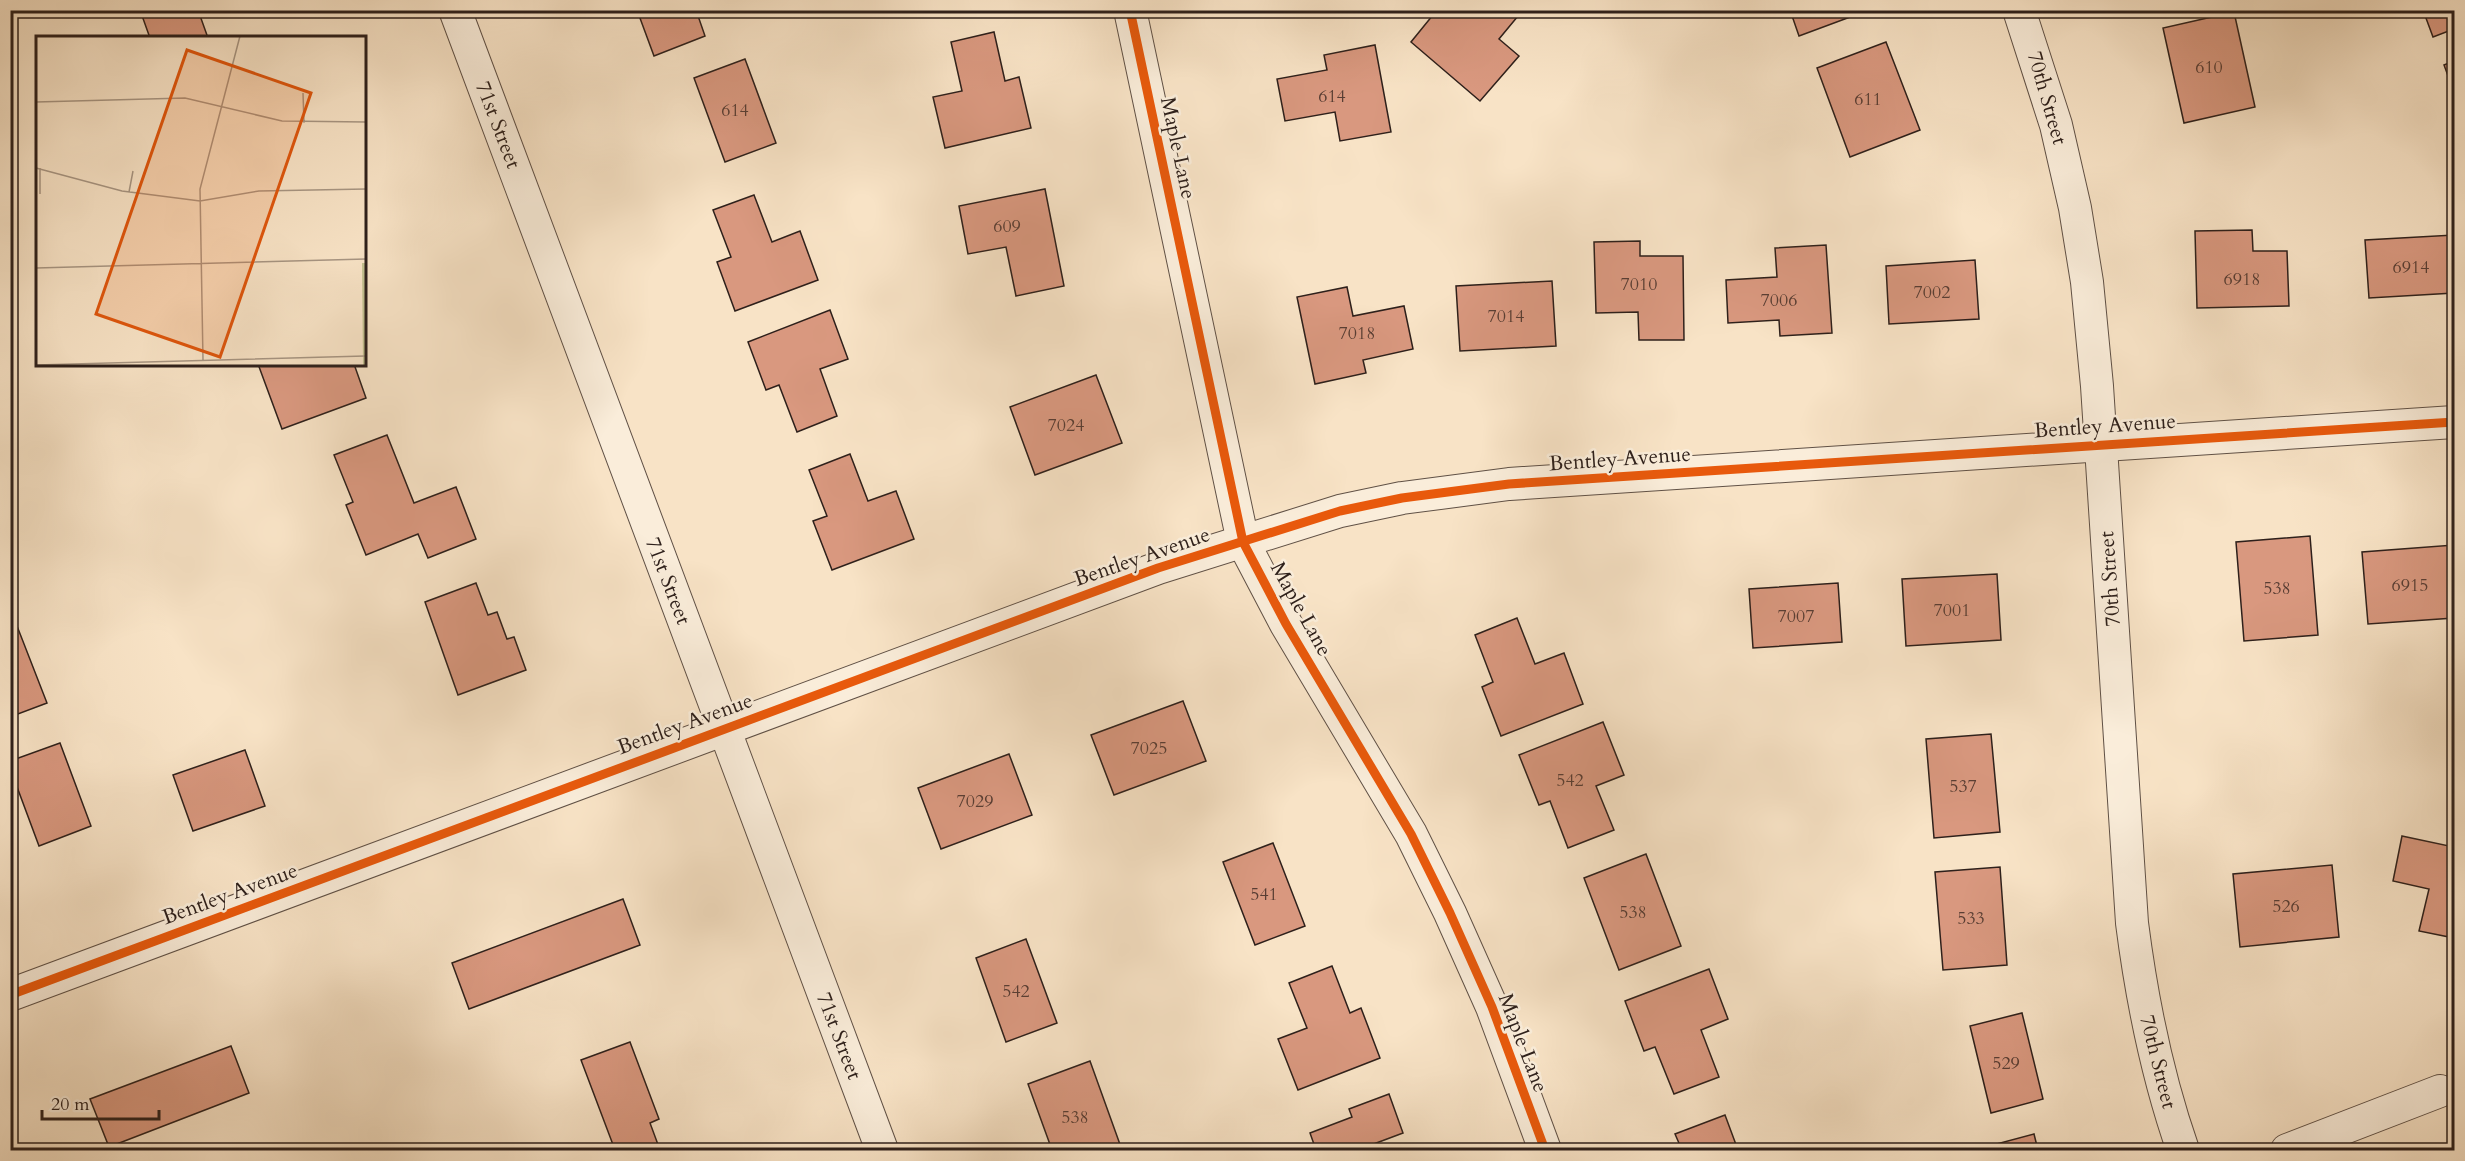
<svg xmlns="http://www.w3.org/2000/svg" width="2465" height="1161" font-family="Cardo,serif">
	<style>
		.building { fill: #d9987f; stroke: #2e201b; stroke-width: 1.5 }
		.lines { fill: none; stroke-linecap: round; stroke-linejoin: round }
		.minor-casing { stroke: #605146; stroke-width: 34 }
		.minor { stroke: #faedda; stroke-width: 32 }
		.cycleway-casing { stroke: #faedda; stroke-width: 13 }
		.cycleway { stroke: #e8590c; stroke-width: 9 }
		.labels { text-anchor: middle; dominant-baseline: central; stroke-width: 5; stroke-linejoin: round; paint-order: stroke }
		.number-label { font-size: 18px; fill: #593e34 }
		.street-label { font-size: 21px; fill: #2e201b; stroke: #faedda }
		.inset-road { fill: none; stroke: #a79582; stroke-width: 1.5 }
		.view { fill: #df560d; fill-opacity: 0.15; stroke: #df560d; stroke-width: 3 }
		.inset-edge { fill: none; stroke: #2e201b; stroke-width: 3 }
	</style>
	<rect width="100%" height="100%" fill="#f8e3c6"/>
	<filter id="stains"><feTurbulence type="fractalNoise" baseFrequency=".00333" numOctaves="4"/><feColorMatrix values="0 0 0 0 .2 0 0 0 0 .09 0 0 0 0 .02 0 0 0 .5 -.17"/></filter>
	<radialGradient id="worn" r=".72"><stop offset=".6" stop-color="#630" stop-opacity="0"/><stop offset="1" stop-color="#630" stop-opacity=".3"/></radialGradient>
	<g class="building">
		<path d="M140 10H198L208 38H150Z"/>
		<path d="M637 10H696L705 36 654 56Z"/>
		<path d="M939 10H971L940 17Z"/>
		<path d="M1437 10H1523L1499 39 1519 56 1480 101 1411 42Z"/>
		<path d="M1790 10H1869L1799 36Z"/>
		<path d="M2423 10H2454V29L2433 37Z"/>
		<path d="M2234 12 2255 107 2184 123 2163 28Z"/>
		<path d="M994 32 1005 81 1019 77 1031 128 945 148 933 97 962 91 951 42Z"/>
		<path d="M1886 42 1920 130 1850 157 1817 68Z"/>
		<path d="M1375 45 1391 132 1340 141 1335 112 1285 121 1277 79 1327 70 1324 55Z"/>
		<path d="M745 59 776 143 725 162 694 78Z"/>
		<path d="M2454 61V92L2444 65Z"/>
		<path d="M1045 189 1064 286 1016 296 1006 247 968 254 959 206Z"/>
		<path d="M754 195 772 242 800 231 818 280 735 311 717 262 731 257 713 210Z"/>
		<path d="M2252 230 2253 251H2287L2289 306 2197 308 2195 231Z"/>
		<path d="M2454 235V293L2369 298 2365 240Z"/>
		<path d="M1640 241V256H1683L1684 340H1639L1638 312 1596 313 1594 242Z"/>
		<path d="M1826 245 1832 333 1780 336 1779 320 1728 323 1726 280 1777 277 1775 248Z"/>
		<path d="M1975 260 1979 319 1889 324 1886 266Z"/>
		<path d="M1552 281 1556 346 1460 351 1456 286Z"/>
		<path d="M1347 287 1353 316 1404 306 1413 349 1363 360 1366 373 1315 384 1297 297Z"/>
		<path d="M830 310 848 359 820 369 837 416 797 432 779 385 766 390 748 342Z"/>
		<path d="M258 364H354L366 398 282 429Z"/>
		<path d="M1096 375 1122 443 1035 475 1010 407Z"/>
		<path d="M387 435 414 503 456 487 476 539 428 558 418 534 366 555 346 505 353 502 334 455Z"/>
		<path d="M850 454 868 501 896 491 914 539 832 570 813 521 827 516 809 470Z"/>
		<path d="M2310 536 2318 635 2244 641 2236 542Z"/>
		<path d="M2454 545V618L2368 624 2362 552Z"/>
		<path d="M1997 574 2001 640 1906 646 1902 579Z"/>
		<path d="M476 583 488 615 497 612 507 639 514 637 526 670 458 695 425 602Z"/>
		<path d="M1838 583 1842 642 1753 648 1749 589Z"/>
		<path d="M10 608 47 703 10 717Z"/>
		<path d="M1517 618 1535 664 1564 653 1583 704 1501 736 1482 687 1493 682 1475 635Z"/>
		<path d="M1183 701 1206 761 1114 795 1091 735Z"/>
		<path d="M1603 722 1624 775 1596 786 1614 830 1568 848 1550 801 1539 805 1519 755Z"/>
		<path d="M1991 734 2000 832 1934 838 1926 739Z"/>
		<path d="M60 743 91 826 39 846 10 768V761Z"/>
		<path d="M245 750 265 806 193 831 173 775Z"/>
		<path d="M1009 754 1032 815 941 849 918 788Z"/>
		<path d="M2402 836 2454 847V938L2419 931 2429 889 2393 881Z"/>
		<path d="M1273 843 1305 926 1255 945 1223 862Z"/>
		<path d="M1646 854 1681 946 1619 970 1584 878Z"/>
		<path d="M2332 865 2339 937 2240 947 2233 874Z"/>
		<path d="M2000 867 2007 965 1943 970 1935 872Z"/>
		<path d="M623 899 640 945 469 1009 452 963Z"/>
		<path d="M1026 939 1057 1023 1006 1042 976 958Z"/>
		<path d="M1332 966 1350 1013 1361 1008 1380 1058 1298 1090 1278 1039 1307 1028 1289 983Z"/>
		<path d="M1709 969 1728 1019 1701 1030 1719 1077 1674 1094 1655 1047 1644 1051 1625 1001Z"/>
		<path d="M2022 1013 2043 1099 1991 1113 1970 1026Z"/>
		<path d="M630 1042 659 1119 650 1123 660 1150H615L581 1060Z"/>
		<path d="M231 1046 249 1093 109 1147 90 1099Z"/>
		<path d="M1090 1061 1122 1150H1052L1028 1084Z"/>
		<path d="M1389 1094 1403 1133 1371 1145 1373 1150H1316L1310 1133 1352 1117 1349 1109Z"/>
		<path d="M1725 1115 1738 1150H1682L1675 1134Z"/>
		<path d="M2034 1134 2038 1150H1990L1989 1146Z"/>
	</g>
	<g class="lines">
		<g class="minor-casing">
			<g id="minor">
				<path d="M455 10 882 1150"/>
				<path d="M1130 10 1243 542 1286 624 1411 834 1450 913 1492 1007 1545 1150"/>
				<path d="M2019 10 2056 125 2075 208 2087 282 2097 386 2132 923C2142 1001 2157 1076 2183 1150"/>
				<path d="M10 995 1158 568 1340 511 1402 498 1509 484 2454 422"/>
				<path d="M2287 1150 2440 1091"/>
			</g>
		</g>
		<use href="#minor" class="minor"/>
		<g class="cycleway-casing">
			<g id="cycleway">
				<path d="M1130 10 1243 542 1286 624 1411 834 1450 913 1492 1007 1545 1150"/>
				<path d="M10 995 1158 568 1340 511 1402 498 1509 484 2454 422"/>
			</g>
		</g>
		<use href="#cycleway" class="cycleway"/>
	</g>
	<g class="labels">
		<g class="number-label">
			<text x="2209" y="67">610</text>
			<text x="1332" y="96">614</text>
			<text x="1868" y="99">611</text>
			<text x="735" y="110">614</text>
			<text x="1007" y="226">609</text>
			<text x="2411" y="267">6914</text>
			<text x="2242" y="279">6918</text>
			<text x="1639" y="284">7010</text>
			<text x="1932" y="292">7002</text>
			<text x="1779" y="300">7006</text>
			<text x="1506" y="316">7014</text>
			<text x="1357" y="333">7018</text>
			<text x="1066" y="425">7024</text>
			<text x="2410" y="585">6915</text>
			<text x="2277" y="588">538</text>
			<text x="1952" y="610">7001</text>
			<text x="1796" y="616">7007</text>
			<text x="1149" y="748">7025</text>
			<text x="1570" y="780">542</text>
			<text x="1963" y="786">537</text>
			<text x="975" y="801">7029</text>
			<text x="1264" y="894">541</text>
			<text x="2286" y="906">526</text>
			<text x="1633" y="912">538</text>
			<text x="1971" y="918">533</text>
			<text x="1016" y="991">542</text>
			<text x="2006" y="1063">529</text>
			<text x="1075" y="1117">538</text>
		</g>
		<g class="street-label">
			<text transform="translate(2047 98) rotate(74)">70th Street</text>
			<text transform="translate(498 125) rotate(69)">71st Street</text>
			<text transform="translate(1178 148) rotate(78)">Maple Lane</text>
			<text transform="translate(2105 426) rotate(-4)">Bentley Avenue</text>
			<text transform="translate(1620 459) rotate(-4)">Bentley Avenue</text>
			<text transform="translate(1142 557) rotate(-19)">Bentley Avenue</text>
			<text transform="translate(2110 579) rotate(-94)">70th Street</text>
			<text transform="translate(668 581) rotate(69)">71st Street</text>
			<text transform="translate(1301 609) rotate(61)">Maple Lane</text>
			<text transform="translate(685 724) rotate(-20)">Bentley Avenue</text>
			<text transform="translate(230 894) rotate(-20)">Bentley Avenue</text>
			<text transform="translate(839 1036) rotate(69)">71st Street</text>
			<text transform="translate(1523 1043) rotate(69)">Maple Lane</text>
			<text transform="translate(2158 1062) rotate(76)">70th Street</text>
		</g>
	</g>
	<g transform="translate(36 36)">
		<rect width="330" height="330" fill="#f8e3c6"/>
		<path d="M326 227H330V330H327Z" fill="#c3c291"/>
		<path class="inset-road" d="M267 57 268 87M0 66 149 62 246 85 330 86M0 132 86 155 164 165 223 155 330 153M93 156 97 135M4 158V132M0 232 330 223M167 324 164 153 204 0M0 329 329 320"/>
		<path class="view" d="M151 14 275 57 184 321 60 278Z"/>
		<rect width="330" height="330" class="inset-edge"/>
	</g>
	<rect width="2465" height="1161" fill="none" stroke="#f8e3c6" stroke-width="36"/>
	<rect x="12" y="12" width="2441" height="1137" fill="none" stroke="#2e201b" stroke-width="3"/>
	<rect x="18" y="18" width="2429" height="1125" fill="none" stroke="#2e201b" stroke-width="1.5"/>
	<path d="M42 1110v9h117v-9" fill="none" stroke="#2e201b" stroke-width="3"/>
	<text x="51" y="1110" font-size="18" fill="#2e201b" stroke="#faedda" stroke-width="4.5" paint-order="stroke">20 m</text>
	<rect width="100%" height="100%" filter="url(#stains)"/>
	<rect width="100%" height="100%" fill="url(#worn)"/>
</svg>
